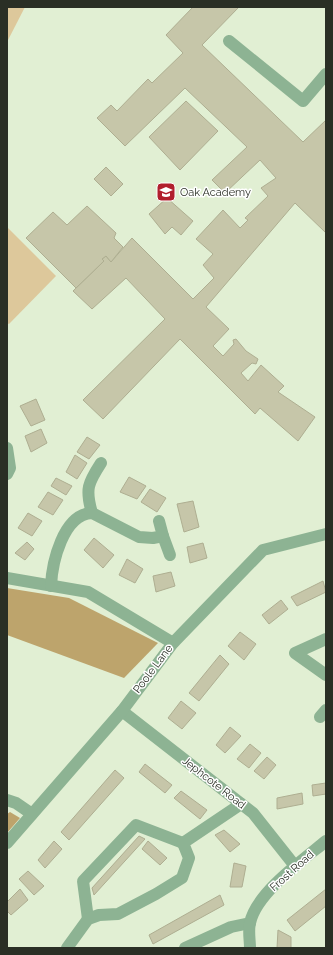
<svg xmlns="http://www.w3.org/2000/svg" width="333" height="955" font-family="Raleway,sans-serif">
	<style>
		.green { fill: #ddc89b }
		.forest { fill: #bda46c }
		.building { fill: #c6c6a9; stroke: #aeae91 }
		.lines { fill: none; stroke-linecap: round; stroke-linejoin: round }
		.minor { stroke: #8db393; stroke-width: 12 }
		.labels { text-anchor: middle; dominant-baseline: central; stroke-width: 3; stroke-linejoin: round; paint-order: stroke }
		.poi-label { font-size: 11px; fill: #2a2f25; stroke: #fff; text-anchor: start }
		.street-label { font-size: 11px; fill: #2a2f25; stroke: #fff }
	</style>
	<rect width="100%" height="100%" fill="#e1efd3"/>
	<g class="green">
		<path d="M7 7H25L7 42Z"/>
		<path d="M7 227 56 276 9 324 7 323Z"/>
	</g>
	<g class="forest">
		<path d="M7 588 69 598 158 643 124 678 7 635Z"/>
		<path d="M10 812 20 818 7 833V814Z"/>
	</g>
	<g class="building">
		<path d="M193 7H239L202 45 303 142 326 120V233L295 203 206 307 229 329 213 346 223 356 234 344 233 340 236 339 246 351 258 359 256 364 252 363 241 373 248 381 261 365 284 386 278 392 315 417 298 441 260 408 255 414 180 339 103 419 83 400 165 319 126 278 92 309 73 291 104 261 102 259 106 256 111 262 132 238 193 299 214 278 203 265 213 254 196 239 223 210 240 228 248 220 245 218 268 196 261 188 276 178 260 160 225 193 212 180 247 147 185 88 125 146 97 118 111 105 117 111 148 79 152 83 183 53 166 35Z"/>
		<path d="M186 101 218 131 180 170 149 137Z"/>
		<path d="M106 167 123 184 111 196 94 179Z"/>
		<path d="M167 198 193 221 181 235 172 227 165 234 149 214Z"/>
		<path d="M87 206 116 233 114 238 123 247 111 262 106 256 102 259 104 261 76 288 26 238 53 212 67 225Z"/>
		<path d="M36 399 45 420 31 426 20 406Z"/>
		<path d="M41 429 47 443 31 452 25 436Z"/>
		<path d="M87 437 100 445 89 459 77 452Z"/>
		<path d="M75 455 87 463 77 479 66 472Z"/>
		<path d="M129 477 146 486 137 499 120 492Z"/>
		<path d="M56 478 72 486 66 495 51 486Z"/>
		<path d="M150 489 166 498 157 512 141 502Z"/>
		<path d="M48 492 63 500 53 515 38 507Z"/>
		<path d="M193 501 199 527 184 532 177 504Z"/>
		<path d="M28 513 42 521 32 536 18 528Z"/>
		<path d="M94 538 114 555 103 568 84 550Z"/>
		<path d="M27 542 34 549 25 560 15 553Z"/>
		<path d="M203 543 207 558 190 563 187 547Z"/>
		<path d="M127 559 143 569 135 583 119 575Z"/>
		<path d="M171 572 175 586 156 592 153 576Z"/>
		<path d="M323 581 326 592 297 606 291 597Z"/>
		<path d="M281 600 288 609 269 624 262 615Z"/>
		<path d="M240 632 256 644 244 660 228 646Z"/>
		<path d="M220 655 229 664 199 701 189 693Z"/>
		<path d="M181 701 196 713 182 729 168 718Z"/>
		<path d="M230 727 241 736 225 753 216 745Z"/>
		<path d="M250 744 261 753 249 768 237 759Z"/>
		<path d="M267 757 276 765 264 779 254 771Z"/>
		<path d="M145 764 172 785 165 793 139 772Z"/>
		<path d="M115 770 124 778 69 840 61 832Z"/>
		<path d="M326 783V794L313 796 312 785Z"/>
		<path d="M181 791 207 810 200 819 174 798Z"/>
		<path d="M302 793 303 804 277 809V798Z"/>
		<path d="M224 830 240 844 230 852 215 835Z"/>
		<path d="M139 836 145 839 94 895 92 888Z"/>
		<path d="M54 841 62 849 45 868 38 860Z"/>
		<path d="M148 841 167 858 160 865 142 849Z"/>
		<path d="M234 863 246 866 242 887H230Z"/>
		<path d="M28 871 44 886 34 895 19 879Z"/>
		<path d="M20 889 28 900 11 915 7 911V902Z"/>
		<path d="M326 889V906L295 931 287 920Z"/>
		<path d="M220 895 224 905 153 944 149 935Z"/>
		<path d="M278 930 291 937V948H277Z"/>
	</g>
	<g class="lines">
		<g class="minor">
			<path d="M229 41 303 101 326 74"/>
			<path d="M7 448 10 468 7 474"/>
			<path d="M92 513C85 489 88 483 101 463"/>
			<path d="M163 536 170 555"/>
			<path d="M7 578 88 592 173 643"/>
			<path d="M51 586C52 563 63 514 92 513L139 537 153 538 163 536 159 521"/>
			<path d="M326 639 295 653 326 675"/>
			<path d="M122 711 253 813 295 866"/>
			<path d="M320 717 326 710"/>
			<path d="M7 800 16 803 32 814"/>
			<path d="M7 843 122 711 173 643 263 550 326 534"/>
			<path d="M88 919 83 881 136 825 183 843"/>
			<path d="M67 948 88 919 99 915 118 914 156 894 182 878 189 858 183 843 241 804"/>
			<path d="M185 948 231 927 250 923"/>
			<path d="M250 948C250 940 248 931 250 923 256 893 303 860 326 841"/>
		</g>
	</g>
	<defs>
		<g id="school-square" transform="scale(1)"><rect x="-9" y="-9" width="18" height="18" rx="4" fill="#b11e2d" stroke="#fff"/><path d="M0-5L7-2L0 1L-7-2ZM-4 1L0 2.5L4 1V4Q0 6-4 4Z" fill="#fff"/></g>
	</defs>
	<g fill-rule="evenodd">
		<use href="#school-square" x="166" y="192"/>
	</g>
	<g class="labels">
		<g class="poi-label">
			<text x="180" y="192">Oak Academy</text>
		</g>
		<g class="street-label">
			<text transform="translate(153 669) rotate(-53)">Poole Lane</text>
			<text transform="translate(214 783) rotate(38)">Jephcote Road</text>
			<text transform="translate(292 871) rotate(-42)">Frost Road</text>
		</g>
	</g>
	<rect width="333" height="955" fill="none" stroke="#2a2f25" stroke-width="16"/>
</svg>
